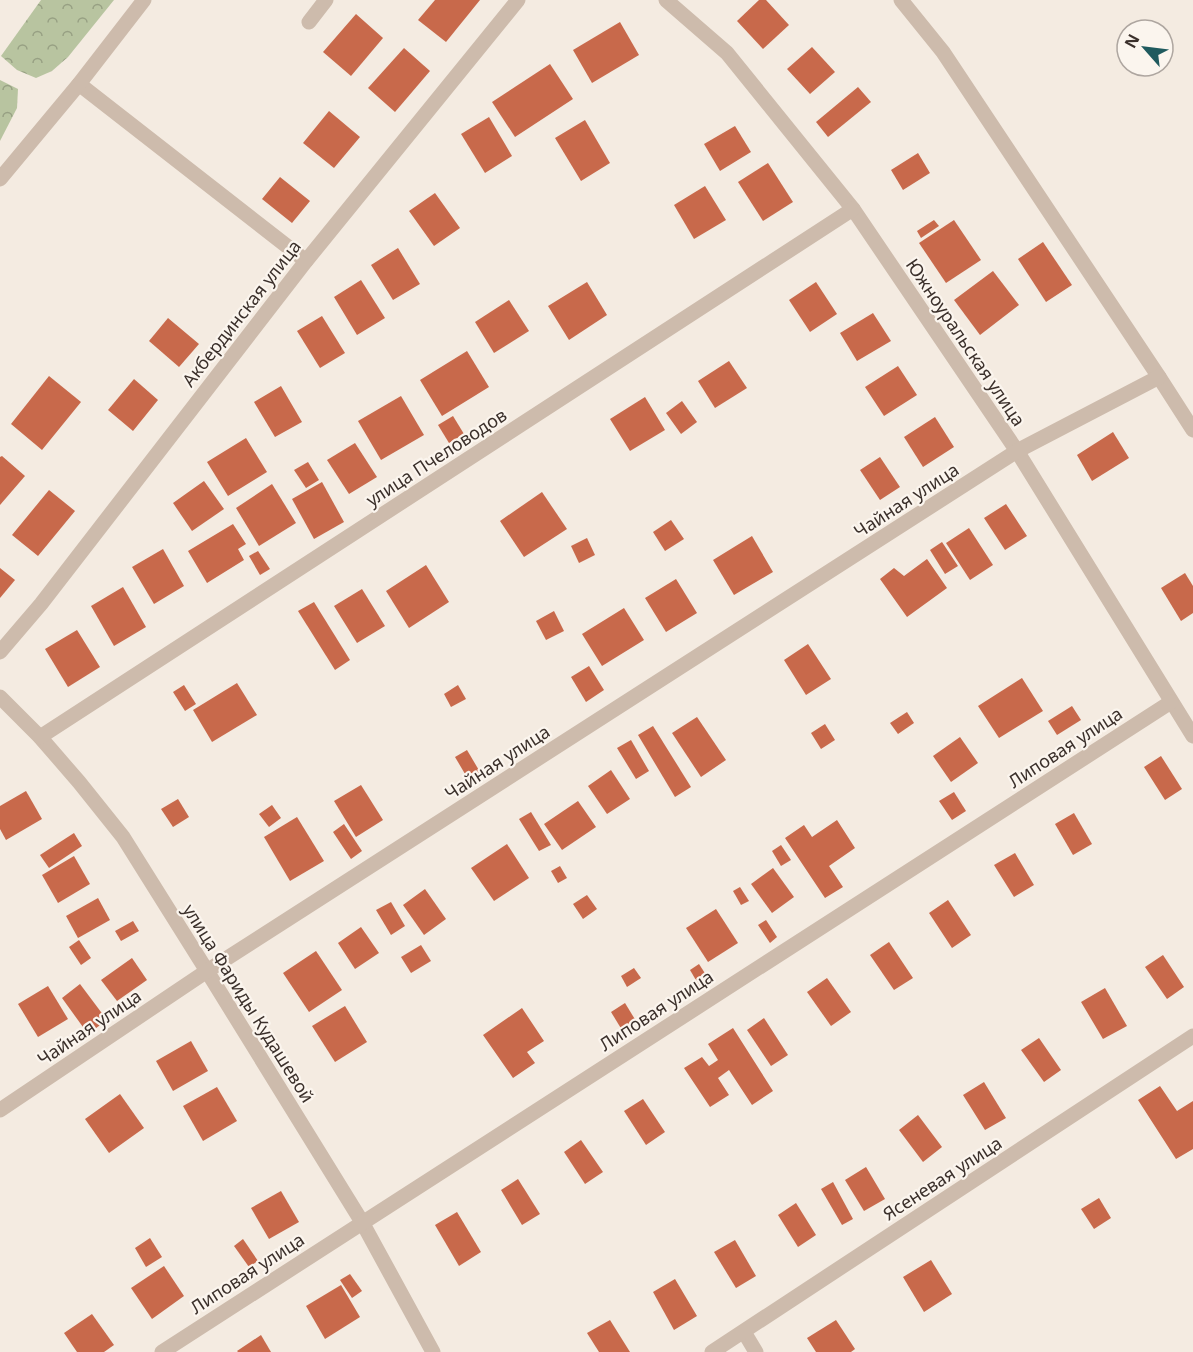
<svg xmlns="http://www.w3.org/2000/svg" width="1193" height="1352" font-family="'Noto Sans',sans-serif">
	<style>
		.forest { fill: url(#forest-crowns) }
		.building { fill: #c8694b }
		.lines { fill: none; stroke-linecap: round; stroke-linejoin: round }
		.minor { stroke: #cdbbac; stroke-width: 15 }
		.tertiary { stroke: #cdbbac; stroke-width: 15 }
		.labels { text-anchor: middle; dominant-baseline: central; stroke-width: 4.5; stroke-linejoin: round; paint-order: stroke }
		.street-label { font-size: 18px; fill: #3b302b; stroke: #fbf5ee }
	</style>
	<defs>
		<pattern id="forest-crowns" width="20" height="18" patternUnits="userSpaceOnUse" patternTransform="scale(1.5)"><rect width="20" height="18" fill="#b8c4a0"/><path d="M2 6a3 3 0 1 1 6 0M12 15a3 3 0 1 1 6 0" fill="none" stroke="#97a083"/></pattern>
	</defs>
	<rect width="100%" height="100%" fill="#f4ebe1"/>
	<g class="forest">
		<path d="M41 0H114L68 57 52 71 36 78 17 70 1 56Z"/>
		<path d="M0 80 18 89 17 108 0 141Z"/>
	</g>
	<g class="building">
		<path d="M435 0H480L446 42 418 20Z"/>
		<path d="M759 0H766L789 25 763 49 737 21Z"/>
		<path d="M356 14 383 38 351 76 323 52Z"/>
		<path d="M620 22 639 55 592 83 573 50Z"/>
		<path d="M812 47 835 72 810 94 787 69Z"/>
		<path d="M404 48 430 71 395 112 368 88Z"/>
		<path d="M550 64 573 99 515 137 492 102Z"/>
		<path d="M858 87 871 102 828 137 816 122Z"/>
		<path d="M329 111 360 137 334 168 303 143Z"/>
		<path d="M489 117 512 156 485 173 461 134Z"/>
		<path d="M585 120 610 163 581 181 555 138Z"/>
		<path d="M735 126 751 152 720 171 704 144Z"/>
		<path d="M918 153 930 173 903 190 891 170Z"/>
		<path d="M768 163 793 202 763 221 738 182Z"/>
		<path d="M280 177 310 201 292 223 262 199Z"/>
		<path d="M705 186 726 220 694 239 674 205Z"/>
		<path d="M435 193 460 228 434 246 409 211Z"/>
		<path d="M934 220 939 226 921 238 917 231Z"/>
		<path d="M954 220 981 260 946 283 919 243Z"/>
		<path d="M1043 242 1072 285 1046 302 1018 259Z"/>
		<path d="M398 248 420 284 393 300 371 265Z"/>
		<path d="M993 271 1019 305 980 335 954 300Z"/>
		<path d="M361 280 385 318 357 335 334 297Z"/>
		<path d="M587 282 607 315 569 340 548 306Z"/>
		<path d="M816 282 837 314 810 332 789 300Z"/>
		<path d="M509 300 529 331 494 353 475 322Z"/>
		<path d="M873 313 891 341 857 361 840 333Z"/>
		<path d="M322 316 345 353 320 368 297 331Z"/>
		<path d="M168 318 199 344 179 367 149 341Z"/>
		<path d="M467 351 489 387 442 416 420 380Z"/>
		<path d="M729 361 747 388 715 408 698 381Z"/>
		<path d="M898 366 917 395 884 416 865 387Z"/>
		<path d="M49 376 81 402 42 450 11 424Z"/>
		<path d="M134 379 158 400 133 431 108 410Z"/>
		<path d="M281 386 302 422 275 437 254 402Z"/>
		<path d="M401 396 424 435 381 460 358 421Z"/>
		<path d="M645 397 665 430 630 451 610 419Z"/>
		<path d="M682 401 697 422 681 434 666 413Z"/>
		<path d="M453 416 464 434 449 443 438 425Z"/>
		<path d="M935 417 954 447 923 467 904 437Z"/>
		<path d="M1113 432 1129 458 1092 481 1077 455Z"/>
		<path d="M246 438 267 472 228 496 207 462Z"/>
		<path d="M355 443 377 477 349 494 327 460Z"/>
		<path d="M2 456 25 476 0 505V457Z"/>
		<path d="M880 457 900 487 880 500 860 470Z"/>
		<path d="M308 462 319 480 306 488 294 470Z"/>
		<path d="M204 481 224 509 192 531 173 503Z"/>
		<path d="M322 482 344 522 314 539 292 499Z"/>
		<path d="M272 484 296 523 259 546 236 508Z"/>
		<path d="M49 490 75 511 38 556 12 535Z"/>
		<path d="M542 492 567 529 524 557 500 521Z"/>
		<path d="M1006 504 1027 536 1005 550 984 518Z"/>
		<path d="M671 520 684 539 665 551 653 532Z"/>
		<path d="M233 524 246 544 238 549 244 560 207 583 188 551Z"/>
		<path d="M969 528 993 565 970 580 946 543Z"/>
		<path d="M752 536 773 572 734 595 713 560Z"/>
		<path d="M587 538 595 555 579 563 571 546Z"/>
		<path d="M942 542 958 566 945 574 930 550Z"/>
		<path d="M163 549 184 586 154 604 132 567Z"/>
		<path d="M258 551 270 569 260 575 249 556Z"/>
		<path d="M927 559 947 588 907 617 880 579 894 568 904 576Z"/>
		<path d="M426 565 449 602 409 628 386 591Z"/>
		<path d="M0 568 15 580 0 598Z"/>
		<path d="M1185 573 1193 586V613L1181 621 1161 588Z"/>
		<path d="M676 579 697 613 666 632 645 598Z"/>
		<path d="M123 587 146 627 114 646 91 606Z"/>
		<path d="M362 589 385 626 357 643 334 606Z"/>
		<path d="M314 602 350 660 335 670 298 611Z"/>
		<path d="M624 608 644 640 602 666 582 634Z"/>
		<path d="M554 611 564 631 546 640 536 621Z"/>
		<path d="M77 630 100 667 68 687 45 649Z"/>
		<path d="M808 644 831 679 806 695 784 660Z"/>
		<path d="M589 666 604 690 586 702 571 677Z"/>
		<path d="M1022 678 1043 711 999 738 978 706Z"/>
		<path d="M237 683 257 715 212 742 193 710Z"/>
		<path d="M184 685 196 704 185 711 173 692Z"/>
		<path d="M458 685 466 699 451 707 444 694Z"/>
		<path d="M1072 706 1081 720 1057 735 1048 721Z"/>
		<path d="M907 712 914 723 898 734 890 723Z"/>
		<path d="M697 717 726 760 701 777 672 733Z"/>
		<path d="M825 724 835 740 821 749 811 733Z"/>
		<path d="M653 726 691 787 675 797 638 735Z"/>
		<path d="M960 737 978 763 951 782 933 756Z"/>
		<path d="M631 740 649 771 636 779 617 748Z"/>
		<path d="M467 750 480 772 468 779 455 757Z"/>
		<path d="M1161 756 1182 789 1165 800 1144 767Z"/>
		<path d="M611 770 630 799 607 814 588 786Z"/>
		<path d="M361 785 383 820 356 837 334 801Z"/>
		<path d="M26 791 42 819 6 840 0 829V806Z"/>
		<path d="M954 792 966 811 952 820 939 801Z"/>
		<path d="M178 799 189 817 173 827 161 809Z"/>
		<path d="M578 801 596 827 562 850 544 824Z"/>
		<path d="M272 805 281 818 269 827 259 814Z"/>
		<path d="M531 812 551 845 539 851 519 819Z"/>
		<path d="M1074 813 1092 844 1073 855 1055 824Z"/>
		<path d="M297 817 324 861 290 881 264 837Z"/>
		<path d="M837 820 855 848 829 866 843 887 825 898 785 838 804 825 812 837Z"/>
		<path d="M344 824 362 851 351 859 333 832Z"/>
		<path d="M74 833 82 846 49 868 40 855Z"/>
		<path d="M507 844 529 878 494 901 471 868Z"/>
		<path d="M781 845 791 860 781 866 772 851Z"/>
		<path d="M1015 853 1034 885 1014 897 994 865Z"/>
		<path d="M74 856 90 884 58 903 42 875Z"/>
		<path d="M560 866 567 878 558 883 551 871Z"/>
		<path d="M773 868 794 897 772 913 751 884Z"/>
		<path d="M740 887 749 901 741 905 733 891Z"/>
		<path d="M425 889 446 919 424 935 403 905Z"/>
		<path d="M587 895 597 909 583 919 573 904Z"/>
		<path d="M98 898 110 920 78 938 66 916Z"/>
		<path d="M948 900 971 935 952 948 929 913Z"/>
		<path d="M391 902 405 926 391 935 376 910Z"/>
		<path d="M716 909 738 943 708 962 686 928Z"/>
		<path d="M766 920 777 937 770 943 758 925Z"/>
		<path d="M133 921 139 931 121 941 115 931Z"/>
		<path d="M361 927 379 953 355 969 338 943Z"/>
		<path d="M79 940 91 958 81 965 69 947Z"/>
		<path d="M889 942 913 978 894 990 870 955Z"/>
		<path d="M421 945 431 961 411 973 401 957Z"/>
		<path d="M316 951 342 990 309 1012 283 973Z"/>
		<path d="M1163 955 1184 987 1167 999 1145 967Z"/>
		<path d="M132 958 147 980 117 1001 101 980Z"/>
		<path d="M699 964 710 981 700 987 690 970Z"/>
		<path d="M634 968 641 978 627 987 621 976Z"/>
		<path d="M827 978 851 1012 831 1026 807 992Z"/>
		<path d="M80 984 107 1020 88 1034 62 998Z"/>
		<path d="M48 986 68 1019 38 1037 18 1004Z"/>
		<path d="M1105 988 1127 1026 1103 1039 1081 1002Z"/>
		<path d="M625 1003 636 1021 622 1030 611 1012Z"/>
		<path d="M345 1006 367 1042 335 1062 312 1026Z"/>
		<path d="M522 1008 544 1041 527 1052 535 1063 513 1078 483 1035Z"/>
		<path d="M764 1018 788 1055 771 1066 747 1030Z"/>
		<path d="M733 1028 773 1091 752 1105 729 1070 718 1078 729 1095 710 1107 684 1068 702 1057 709 1066 718 1060 708 1044Z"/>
		<path d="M1039 1038 1061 1070 1044 1082 1021 1050Z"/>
		<path d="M191 1041 208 1071 173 1091 156 1061Z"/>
		<path d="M984 1082 1006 1118 985 1130 963 1095Z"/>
		<path d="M1160 1086 1177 1111 1193 1101V1149L1176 1159 1138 1100Z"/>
		<path d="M217 1087 237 1121 203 1141 183 1106Z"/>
		<path d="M120 1094 144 1128 109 1153 85 1119Z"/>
		<path d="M643 1099 665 1132 646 1145 624 1111Z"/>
		<path d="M918 1115 942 1147 923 1162 899 1130Z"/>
		<path d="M581 1140 603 1172 585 1184 564 1152Z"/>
		<path d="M866 1167 885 1199 864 1211 845 1180Z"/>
		<path d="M518 1179 540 1214 522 1225 501 1190Z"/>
		<path d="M833 1182 853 1219 842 1225 821 1189Z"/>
		<path d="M281 1191 299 1222 269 1239 251 1208Z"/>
		<path d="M1099 1198 1111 1218 1094 1229 1081 1209Z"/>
		<path d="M796 1203 816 1235 798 1247 778 1215Z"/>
		<path d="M457 1212 481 1252 459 1266 435 1225Z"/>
		<path d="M150 1238 162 1257 146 1267 135 1248Z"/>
		<path d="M243 1239 258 1261 249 1267 234 1246Z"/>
		<path d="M735 1240 756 1276 736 1288 714 1252Z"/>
		<path d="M931 1260 952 1294 924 1312 903 1277Z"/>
		<path d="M164 1266 184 1296 152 1319 131 1288Z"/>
		<path d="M350 1274 362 1291 352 1298 340 1280Z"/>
		<path d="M675 1279 697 1316 674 1330 653 1292Z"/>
		<path d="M341 1285 360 1317 325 1339 306 1306Z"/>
		<path d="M92 1314 114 1345 104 1352H77L64 1333Z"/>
		<path d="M610 1320 630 1352H599L587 1333Z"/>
		<path d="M836 1320 855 1349 851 1352H816L807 1338Z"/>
		<path d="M261 1335 271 1352H238L237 1351Z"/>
	</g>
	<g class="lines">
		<g class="minor">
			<path d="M666 0 727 53 853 209 1017 451 1193 736"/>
			<path d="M901 0 943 52 1159 377 1193 430"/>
			<path d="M309 22 326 0"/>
			<path d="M79 84 306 261"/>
			<path d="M0 652 41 604 306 261 518 0"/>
			<path d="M0 697 40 737 79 782 123 837 207 971 362 1222 433 1352"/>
			<path d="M40 737 853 209"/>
			<path d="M0 1110 207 971 1017 451 1159 377"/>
			<path d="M744 1332 756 1352"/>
			<path d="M162 1352 1171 702"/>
			<path d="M712 1352 1193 1036"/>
		</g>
		<path class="tertiary" d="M0 179 79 84 144 0"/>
	</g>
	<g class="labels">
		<g class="street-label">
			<text transform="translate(241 313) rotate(-52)">Акбердинская улица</text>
			<text transform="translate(966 342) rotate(56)">Южноуральская улица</text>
			<text transform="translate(436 457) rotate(-33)">улица Пчеловодов</text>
			<text transform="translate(906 500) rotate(-33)">Чайная улица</text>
			<text transform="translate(1065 747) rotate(-33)">Липовая улица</text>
			<text transform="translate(497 762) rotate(-33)">Чайная улица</text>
			<text transform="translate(249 1003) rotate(58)">улица Фариды Кудашевой</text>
			<text transform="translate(656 1010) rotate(-33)">Липовая улица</text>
			<text transform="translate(89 1027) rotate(-34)">Чайная улица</text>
			<text transform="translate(942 1178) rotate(-33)">Ясеневая улица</text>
			<text transform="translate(247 1273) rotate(-33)">Липовая улица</text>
		</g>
	</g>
	<g transform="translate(1145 48) rotate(298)"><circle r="28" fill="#fbf5ee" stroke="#aea6a0" stroke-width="1.5"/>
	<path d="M0-4.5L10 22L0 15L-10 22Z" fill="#1f5a5e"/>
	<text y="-9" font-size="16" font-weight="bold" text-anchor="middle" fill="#3b302b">N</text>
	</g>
</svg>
